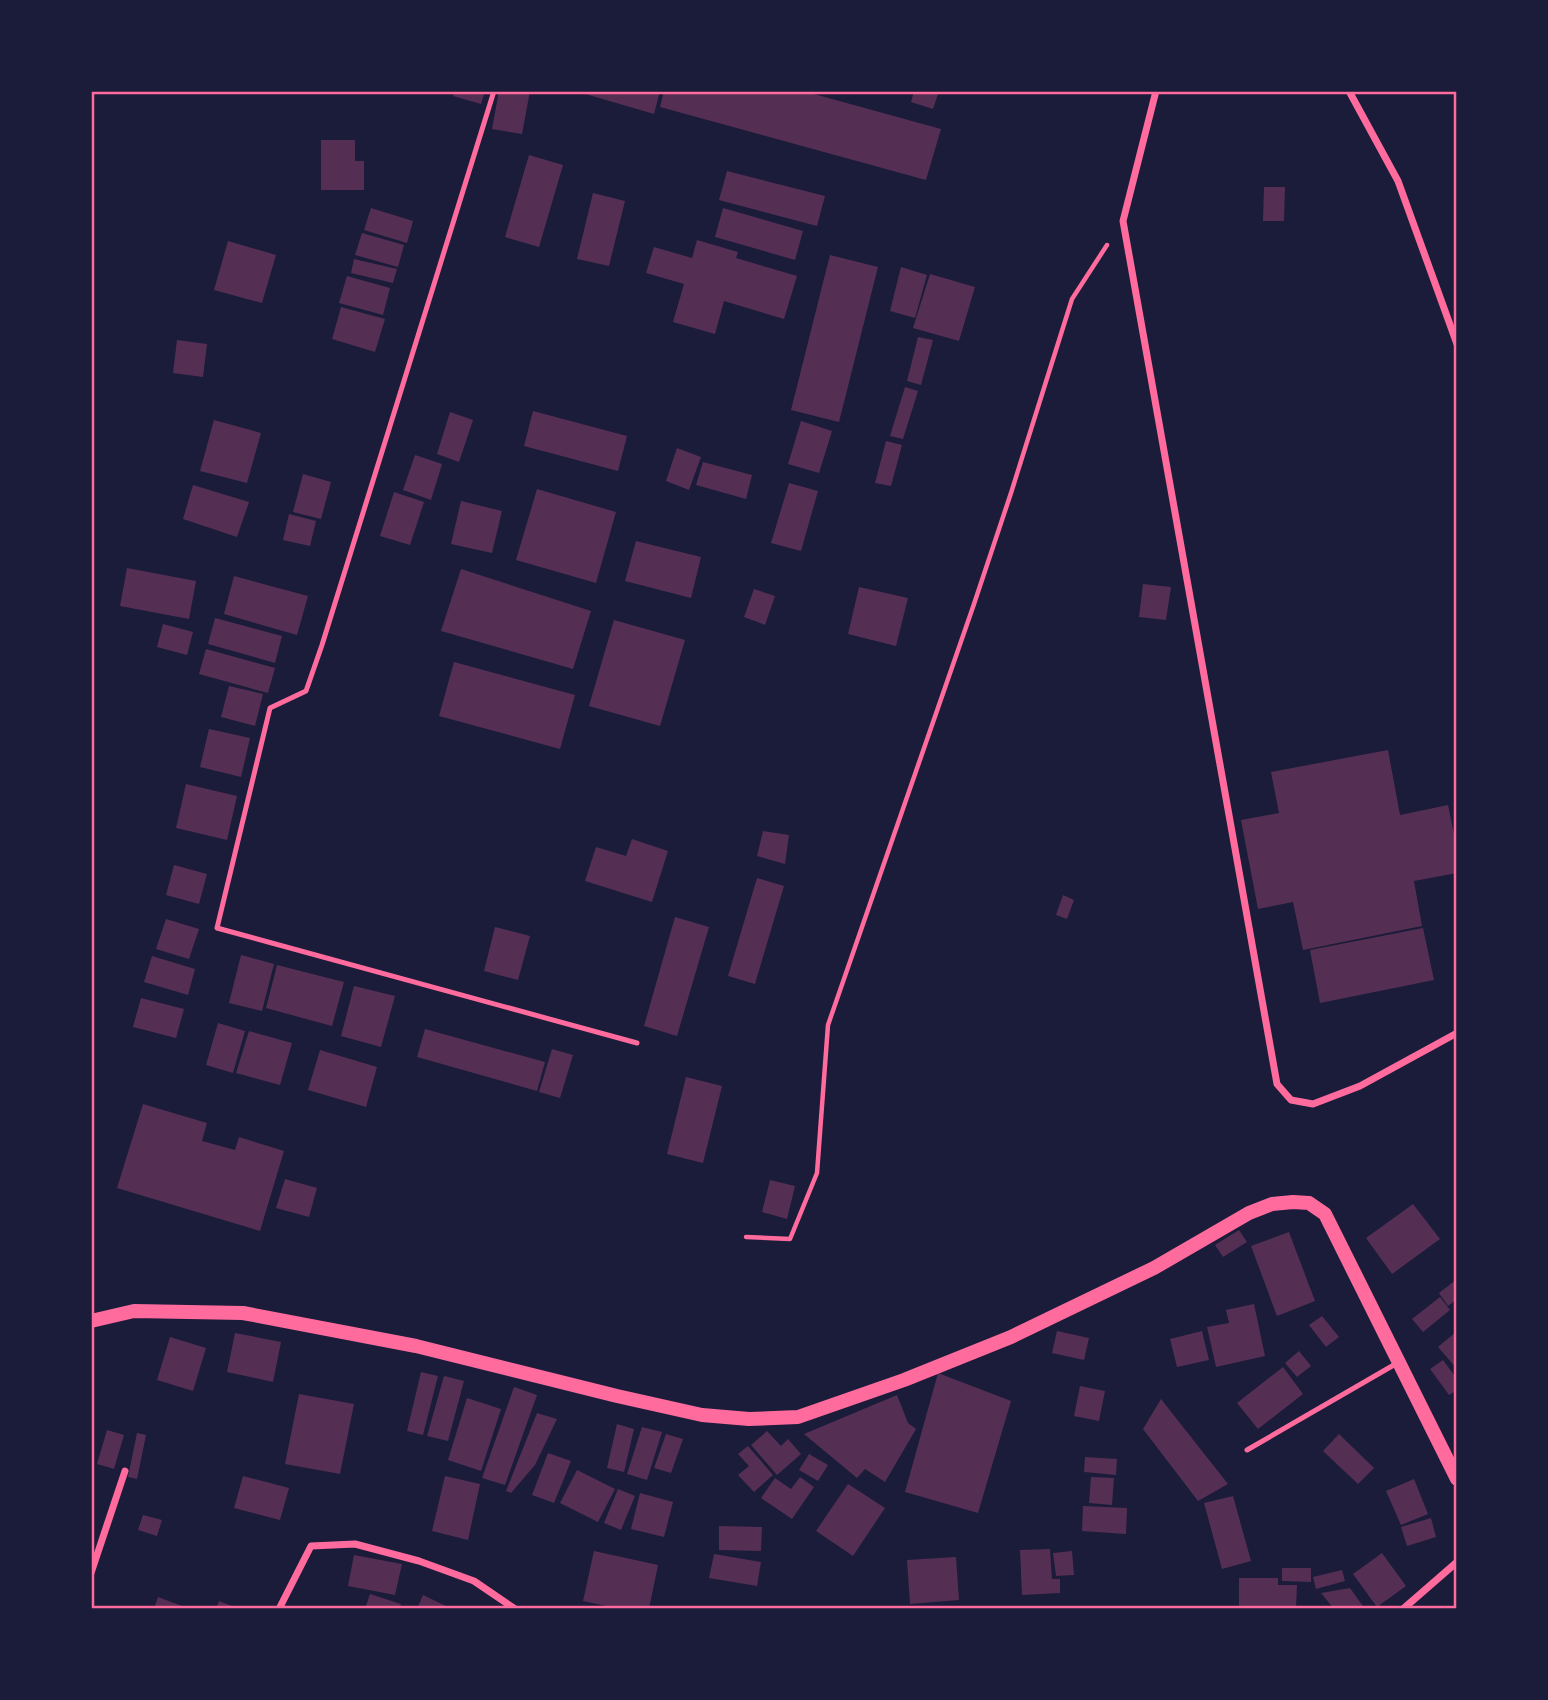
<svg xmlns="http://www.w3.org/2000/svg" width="1548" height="1700" font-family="'Titillium Web',sans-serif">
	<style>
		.building { fill: #542f53 }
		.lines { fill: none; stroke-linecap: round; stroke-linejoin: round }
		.path { stroke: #ff6b9d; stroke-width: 4.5 }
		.service { stroke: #ff6b9d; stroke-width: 5 }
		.minor { stroke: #ff6b9d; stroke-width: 7 }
		.secondary { stroke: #ff6b9d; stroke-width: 14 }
		.neatline { fill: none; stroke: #ff6b9d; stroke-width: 2.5 }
	</style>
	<rect width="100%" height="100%" fill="#1b1b3a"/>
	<g class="building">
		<path d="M455 91H485L481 104 453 96Z"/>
		<path d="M499 91H530L522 134 492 129Z"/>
		<path d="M575 91H660L654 114Z"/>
		<path d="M664 91H803L941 129 926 180 660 107Z"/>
		<path d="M914 91H939L933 109 911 102Z"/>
		<path d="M321 140H355V161H364V190H321Z"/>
		<path d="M529 155 563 165 539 247 505 237Z"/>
		<path d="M727 171 825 196 817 226 719 200Z"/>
		<path d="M1264 187H1285L1284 221H1263Z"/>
		<path d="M593 193 625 201 609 266 577 259Z"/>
		<path d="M371 208 413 221 407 243 364 230Z"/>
		<path d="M723 208 803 231 795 260 715 237Z"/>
		<path d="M362 233 404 245 398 267 355 255Z"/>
		<path d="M697 240 738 252 736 258 797 276 784 319 724 301 715 334 673 322 684 284 646 273 654 247 692 258Z"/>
		<path d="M228 241 276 255 262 303 214 290Z"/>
		<path d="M830 255 878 267 839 422 791 410Z"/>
		<path d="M354 259 397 269 393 283 351 273Z"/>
		<path d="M901 267 927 275 915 318 890 311Z"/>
		<path d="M930 274 975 287 959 341 913 328Z"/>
		<path d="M347 276 390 288 383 315 339 303Z"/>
		<path d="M341 307 385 319 375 352 332 339Z"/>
		<path d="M918 337 933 340 921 385 907 381Z"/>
		<path d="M177 340 207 344 203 377 173 373Z"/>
		<path d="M905 387 918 391 903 439 890 436Z"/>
		<path d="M533 411 627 436 618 471 524 446Z"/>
		<path d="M450 412 473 420 459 462 437 454Z"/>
		<path d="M214 420 261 433 247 483 200 471Z"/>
		<path d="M801 421 832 431 819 473 788 464Z"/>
		<path d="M886 441 902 445 891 486 875 483Z"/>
		<path d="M677 448 701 457 689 490 666 481Z"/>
		<path d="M415 455 442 464 431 500 403 490Z"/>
		<path d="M703 462 752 475 746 499 696 485Z"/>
		<path d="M303 474 331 482 321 519 293 512Z"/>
		<path d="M789 483 818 491 801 551 771 543Z"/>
		<path d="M193 485 249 502 237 537 183 519Z"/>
		<path d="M537 489 616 512 596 583 516 560Z"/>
		<path d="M394 492 424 502 410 545 380 536Z"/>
		<path d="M461 501 502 511 492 553 451 544Z"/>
		<path d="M289 514 316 521 310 546 283 540Z"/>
		<path d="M636 541 701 557 691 598 625 581Z"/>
		<path d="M127 568 196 581 189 619 120 606Z"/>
		<path d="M461 569 591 611 573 669 441 631Z"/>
		<path d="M234 576 308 596 297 635 224 614Z"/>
		<path d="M1143 584 1171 587 1166 620 1139 617Z"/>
		<path d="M859 587 908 598 896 646 848 634Z"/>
		<path d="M754 589 775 596 765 625 744 617Z"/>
		<path d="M215 618 282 636 275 663 208 644Z"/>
		<path d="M614 620 685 640 660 726 589 706Z"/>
		<path d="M163 624 193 632 187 655 157 647Z"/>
		<path d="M206 649 275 668 268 693 199 674Z"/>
		<path d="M454 662 575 695 560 749 439 716Z"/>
		<path d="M229 686 263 694 255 726 221 717Z"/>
		<path d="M209 729 250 738 241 777 200 767Z"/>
		<path d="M1388 750 1400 815 1448 805 1457 849V873L1414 881 1422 926 1303 950 1293 902 1258 909 1241 820 1279 813 1271 772Z"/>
		<path d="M186 784 237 796 227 840 176 828Z"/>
		<path d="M763 831 789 835 785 864 757 856Z"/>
		<path d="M632 839 668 851 652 902 585 881 596 847 626 856Z"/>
		<path d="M174 865 207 874 199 904 166 895Z"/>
		<path d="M757 878 784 886 755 984 728 976Z"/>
		<path d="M1063 895 1074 900 1067 919 1056 915Z"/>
		<path d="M675 917 709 927 677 1036 644 1026Z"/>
		<path d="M166 919 199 929 189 959 156 949Z"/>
		<path d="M495 927 530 936 518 980 484 971Z"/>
		<path d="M1423 928 1434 980 1320 1003 1310 950Z"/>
		<path d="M241 955 274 964 262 1011 229 1003Z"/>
		<path d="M152 956 195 969 188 995 144 982Z"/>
		<path d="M277 965 344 982 332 1026 266 1008Z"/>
		<path d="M354 986 395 996 381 1047 341 1036Z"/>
		<path d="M141 998 184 1009 176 1038 133 1027Z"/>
		<path d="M218 1023 245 1031 233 1073 206 1065Z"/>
		<path d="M425 1029 545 1062 537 1091 417 1057Z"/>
		<path d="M249 1031 292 1043 280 1085 236 1073Z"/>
		<path d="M552 1049 573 1055 560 1098 539 1092Z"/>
		<path d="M320 1050 377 1067 366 1107 308 1090Z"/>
		<path d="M686 1077 722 1086 703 1163 667 1154Z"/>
		<path d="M143 1104 207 1123 202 1141 235 1150 239 1137 284 1151 260 1231 117 1188Z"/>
		<path d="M285 1179 317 1188 309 1217 276 1208Z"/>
		<path d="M770 1180 795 1186 787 1219 762 1212Z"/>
		<path d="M1413 1204 1440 1239 1392 1274 1366 1238Z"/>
		<path d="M1239 1230 1247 1242 1223 1257 1215 1245Z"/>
		<path d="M1289 1232 1315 1301 1277 1316 1251 1246Z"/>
		<path d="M1457 1279V1299L1448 1306 1439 1293Z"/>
		<path d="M1440 1297 1450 1310 1423 1332 1412 1319Z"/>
		<path d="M1254 1304 1265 1356 1216 1367 1207 1327 1229 1323 1226 1310Z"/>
		<path d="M1322 1316 1339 1337 1326 1347 1309 1325Z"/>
		<path d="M1057 1331 1089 1338 1084 1360 1052 1353Z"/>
		<path d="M1202 1331 1209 1360 1177 1367 1170 1339Z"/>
		<path d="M1457 1331V1369L1438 1347Z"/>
		<path d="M235 1333 281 1342 273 1382 227 1372Z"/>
		<path d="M170 1337 206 1348 193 1391 157 1380Z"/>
		<path d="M1299 1351 1311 1366 1297 1377 1285 1363Z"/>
		<path d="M1443 1360 1457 1379V1390L1449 1395 1430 1369Z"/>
		<path d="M1283 1367 1303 1394 1258 1429 1237 1403Z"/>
		<path d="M421 1372 438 1376 423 1435 407 1431Z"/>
		<path d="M938 1373 1011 1401 978 1513 905 1492Z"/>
		<path d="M444 1376 464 1381 448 1441 427 1436Z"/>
		<path d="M1080 1386 1105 1391 1099 1421 1074 1416Z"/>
		<path d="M514 1387 537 1395 505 1485 482 1478Z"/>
		<path d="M299 1394 354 1404 340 1474 285 1464Z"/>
		<path d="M897 1395 908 1423 916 1429 885 1482 865 1469 857 1478 804 1434Z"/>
		<path d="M467 1398 501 1409 481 1471 448 1460Z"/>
		<path d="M1161 1399 1228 1484 1198 1501 1143 1429Z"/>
		<path d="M537 1413 557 1419 535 1465 511 1493 506 1491Z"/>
		<path d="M617 1424 634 1429 624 1472 607 1468Z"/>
		<path d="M642 1427 662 1432 647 1480 627 1474Z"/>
		<path d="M107 1430 124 1435 114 1469 97 1464Z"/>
		<path d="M767 1431 781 1446 788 1439 801 1454 777 1475 751 1445Z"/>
		<path d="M137 1433 146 1435 137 1479 128 1477Z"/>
		<path d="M666 1434 683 1439 671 1473 654 1468Z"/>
		<path d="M1339 1434 1374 1468 1358 1484 1323 1451Z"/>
		<path d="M748 1446 773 1475 754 1492 738 1475 749 1466 738 1454Z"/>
		<path d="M548 1453 571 1461 554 1503 532 1495Z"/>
		<path d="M809 1454 828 1465 818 1481 799 1470Z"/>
		<path d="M1085 1457 1117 1459 1116 1475 1084 1472Z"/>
		<path d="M577 1470 615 1489 598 1522 560 1503Z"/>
		<path d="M243 1476 289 1488 280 1520 234 1508Z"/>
		<path d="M445 1476 480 1484 468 1540 432 1531Z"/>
		<path d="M800 1477 814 1487 792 1519 761 1498 775 1478 791 1489Z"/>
		<path d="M1091 1477 1114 1478 1112 1505 1089 1503Z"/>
		<path d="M1414 1479 1428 1514 1401 1525 1386 1491Z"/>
		<path d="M848 1484 885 1508 853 1556 816 1531Z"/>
		<path d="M618 1489 635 1496 621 1530 604 1523Z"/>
		<path d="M640 1493 673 1502 664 1537 631 1529Z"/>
		<path d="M1233 1496 1251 1561 1222 1569 1204 1503Z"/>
		<path d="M1083 1506 1127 1508 1126 1534 1082 1531Z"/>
		<path d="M143 1515 162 1520 157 1536 138 1530Z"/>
		<path d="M1431 1518 1436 1537 1407 1546 1401 1527Z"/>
		<path d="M719 1526 762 1527 761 1551 719 1550Z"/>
		<path d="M1050 1549 1052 1579H1060V1593L1022 1595 1020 1550Z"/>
		<path d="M594 1551 658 1565 649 1609H620L583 1601Z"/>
		<path d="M1072 1551 1074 1575 1056 1576 1053 1553Z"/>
		<path d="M1382 1553 1406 1586 1377 1607 1353 1574Z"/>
		<path d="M714 1554 761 1562 757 1586 709 1578Z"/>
		<path d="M354 1555 402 1564 395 1595 348 1586Z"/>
		<path d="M956 1557 959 1600 910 1604 907 1560Z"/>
		<path d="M1282 1568H1311V1582L1282 1581Z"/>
		<path d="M1342 1570 1345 1581 1316 1589 1313 1577Z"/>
		<path d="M1239 1578H1278V1585H1297L1296 1608 1239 1609Z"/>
		<path d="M1350 1588 1365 1609H1334L1321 1593Z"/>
		<path d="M370 1594 401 1604 399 1609H365Z"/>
		<path d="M423 1595 452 1609H417Z"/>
		<path d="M158 1597 190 1609H154Z"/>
		<path d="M219 1601 240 1609H216Z"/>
	</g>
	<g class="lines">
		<path class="path" d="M746 1237 790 1239 817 1173 828 1025 974 604 1011 493 1072 299 1107 245"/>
		<g class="service">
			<path d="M494 91 322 645 306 691 270 708 217 928 637 1043"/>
			<path d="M1247 1450 1399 1362"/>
		</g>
		<g class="minor">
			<path d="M1156 91 1123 221 1277 1084 1291 1100 1313 1104 1360 1086 1457 1033"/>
			<path d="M1349 91 1398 181 1457 344"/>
			<path d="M91 1573 125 1471"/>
			<path d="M279 1609 311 1546 355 1544 419 1561 474 1581 515 1609"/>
			<path d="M1403 1609 1457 1562"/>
		</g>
		<path class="secondary" d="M91 1321 134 1311 243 1313 416 1346 617 1396 702 1415 749 1419 798 1417 904 1380 1011 1337 1154 1268 1249 1213 1272 1204 1293 1202 1309 1203 1325 1214 1457 1479"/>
	</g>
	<rect width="1548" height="1700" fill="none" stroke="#1b1b3a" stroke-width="186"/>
	<rect x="93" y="93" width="1362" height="1514" class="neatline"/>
</svg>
